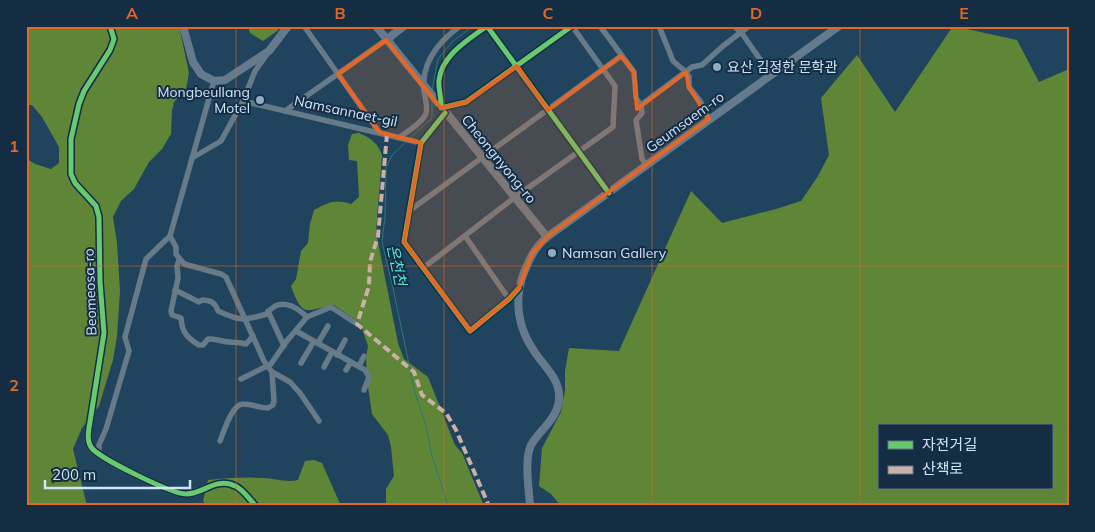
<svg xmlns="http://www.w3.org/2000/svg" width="1095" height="532" font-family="Mulish,'Noto Sans KR',sans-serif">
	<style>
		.forest { fill: #5f8537; fill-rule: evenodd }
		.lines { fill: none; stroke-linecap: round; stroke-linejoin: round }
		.stream { stroke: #2b7875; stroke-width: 1 }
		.street { stroke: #677a88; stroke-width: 5.5 }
		.secondary { stroke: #657b8d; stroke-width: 8 }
		.quiet { stroke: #cab0a6; stroke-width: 4; stroke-dasharray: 8 4; stroke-linecap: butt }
		.cycleway-casing { stroke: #152d43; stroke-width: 8 }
		.cycleway { stroke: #67ca6e; stroke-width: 5 }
		.marked { fill: #e56724; fill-opacity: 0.2; stroke: #e56724; stroke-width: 4; stroke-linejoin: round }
		.grid { fill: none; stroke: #e56724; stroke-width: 1; stroke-opacity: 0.55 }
		.poi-dot { fill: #90acc4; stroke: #152d43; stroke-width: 2 }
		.labels { text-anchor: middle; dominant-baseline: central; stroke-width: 4; stroke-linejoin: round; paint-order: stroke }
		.poi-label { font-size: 14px; fill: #cde4fb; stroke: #152d43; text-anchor: start }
		.street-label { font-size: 14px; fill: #cde4fb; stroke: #152d43 }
		.water-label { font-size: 15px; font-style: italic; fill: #56ede3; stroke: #152d43 }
		.neatline { fill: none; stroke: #e56724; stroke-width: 2 }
		.grid-label { font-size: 16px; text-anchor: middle; font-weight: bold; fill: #e56724 }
	</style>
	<rect width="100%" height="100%" fill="#20445e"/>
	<g class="forest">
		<path d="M26 26H179L189 73 186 89 174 102 172 111 171 134 162 149 149 162 134 189 121 201 113 217 117 243 120 291 117 336 113 360 99 406 82 428 73 449 87 506H26V158L35 164 51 169 59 163V147L42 117 32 105H26Z"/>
		<path d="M248 26H281L277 31 263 41 250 33Z"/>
		<path d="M953 26 1017 40 1039 82 1069 69V506H561L551 494 539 486 542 448 561 412 565 390V371L569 348 619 351 691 191 722 223 776 209 801 201 818 176 829 155 821 98 857 55 895 112ZM879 426H1051V488H879Z"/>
		<path d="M359 133C371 138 379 144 382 156L376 232 398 343 404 359 428 377 455 445 462 453 484 506H386V489L394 476 391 447 388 435 372 414 367 380 366 358 368 346 360 323 334 305C305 310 303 319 291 286L296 279 301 251 308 243 310 224 314 210C330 202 334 199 351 204L359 197 357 161 349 160 348 145 352 134Z"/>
		<path d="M314 460 322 463 341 506H206L203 501 208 480C226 478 245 477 263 478 275 478 285 483 298 480L305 461Z"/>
	</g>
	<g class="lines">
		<g class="stream">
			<path d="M432 91 438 59 453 41 473 26"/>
			<path d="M410 138 432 118V100"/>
			<path d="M405 143 393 154 386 167 385 217 382 242 393 288 415 393 425 422 432 456 448 506"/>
		</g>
		<g class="street">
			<path d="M304 26 379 132"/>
			<path d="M572 26 466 102 441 108C442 99 438 90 439 80 442 55 468 40 487 26 528 82 569 138 609 193"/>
			<path d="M600 26 634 72 636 98 641 105 642 113 636 120 642 159 647 166"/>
			<path d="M659 26 673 61 686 72 689 77V87L700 101 709 119"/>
			<path d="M734 26 741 32 771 75"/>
			<path d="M243 101 421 143"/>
			<path d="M641 105 692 67 702 65 723 46 749 26"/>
			<path d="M285 111 386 40"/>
			<path d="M445 113 421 143 404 242 470 331 509 299 519 288"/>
			<path d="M400 137C408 131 421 124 426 114 428 107 425 98 424 91 421 63 438 42 460 26"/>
			<path d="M192 158 221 141 243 101 255 71 268 53"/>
			<path d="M409 211 621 56"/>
			<path d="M170 236 176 247V254L184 264 221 274 226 277 264 361 272 372 290 382 300 393 319 421"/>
			<path d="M465 236 509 299"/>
			<path d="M179 260 177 266 178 278 171 311 172 315 181 318C182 332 187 338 199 345H203L208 339C216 338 222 342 229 342 236 343 239 342 246 344L253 336"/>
			<path d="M423 268 514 198 613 127 615 86 572 26"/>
			<path d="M175 290 199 302 202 300C210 300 215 302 218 311 240 321 243 321 267 314 278 297 295 305 307 317"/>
			<path d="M268 311 284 346"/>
			<path d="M296 331 365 370 369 377 364 390"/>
			<path d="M318 343 328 326"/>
			<path d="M337 355 345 340"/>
			<path d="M301 363 314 341"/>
			<path d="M359 366 364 356"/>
			<path d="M324 367 332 352"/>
			<path d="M346 370 351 362"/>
			<path d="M241 379 271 364 286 342 307 317 331 307 357 324"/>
			<path d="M220 441C224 431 232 404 243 404 252 404 260 408 268 408L273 405 274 401 272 372"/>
			<path d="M99 454V445L106 429 129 351 125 337 146 259 170 236 214 81"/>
		</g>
		<g class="secondary">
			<path d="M110 26 114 39 110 50 84 91 79 104 71 139V174L75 183 96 206 99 217 100 282 104 333 89 428C88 434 87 441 91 447 98 458 172 494 186 494 202 494 213 480 230 484 242 487 248 498 256 506"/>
			<path d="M183 26 193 62 201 74 214 81 225 80 269 51 288 26"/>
			<path d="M376 26 547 237"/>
			<path d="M386 40 404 26"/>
			<path d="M530 506C529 489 524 460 531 445 540 430 557 419 559 400 561 379 544 367 534 351 518 328 514 301 523 275 529 260 534 248 547 237L839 26"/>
		</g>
		<path class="quiet" d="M387 134 378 236 370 262 369 286 357 324 414 372 422 395 446 413 456 430 489 506"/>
		<g class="cycleway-casing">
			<g id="cycleway">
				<path d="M110 26 114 39 110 50 84 91 79 104 71 139V174L75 183 96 206 99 217 100 282 104 333 89 428C88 434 87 441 91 447 98 458 172 494 186 494 202 494 213 480 230 484 242 487 248 498 256 506"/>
				<path d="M572 26 466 102 441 108C442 99 438 90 439 80 442 55 468 40 487 26 528 82 569 138 609 193"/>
				<path d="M445 113 421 143 404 242 470 331 509 299 519 288"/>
			</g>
		</g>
		<use href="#cycleway" class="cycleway"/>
	</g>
	<path class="marked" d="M386 40 441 108 466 102 517 66 548 110 621 56 634 72 637 109 686 72 689 87 709 119 547 237 532 254 519 288 509 299 470 331 404 242 421 143 379 132 338 74Z"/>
	<path class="grid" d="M236 26V506M444 26V506M652 26V506M860 26V506M26 266H1069"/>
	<g class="poi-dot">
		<circle cx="717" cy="67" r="5"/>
		<circle cx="260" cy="100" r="5"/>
		<circle cx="552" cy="253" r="5"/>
	</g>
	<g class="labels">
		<g class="poi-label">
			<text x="727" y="67">요산 김정한 문학관</text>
			<text x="250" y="92" text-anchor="end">Mongbeullang<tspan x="250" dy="16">Motel</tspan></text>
			<text x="562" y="253">Namsan Gallery</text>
		</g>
		<g class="street-label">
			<text transform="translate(346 111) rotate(12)">Namsannaet-gil</text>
			<text transform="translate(685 122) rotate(-36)">Geumsaem-ro</text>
			<text transform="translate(499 159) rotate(51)">Cheongnyong-ro</text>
			<text transform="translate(90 292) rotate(-92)">Beomeosa-ro</text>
		</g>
		<g class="water-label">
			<text transform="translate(397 265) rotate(78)">온천천</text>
		</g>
	</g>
	<rect width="1095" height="532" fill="none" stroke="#152d43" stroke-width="55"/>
	<rect x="878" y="424" width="175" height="65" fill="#152d43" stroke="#5f768d"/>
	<rect x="888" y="441" width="25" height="8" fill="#67ca6e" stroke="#5f768d"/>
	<text x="922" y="450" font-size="15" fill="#cde4fb">자전거길</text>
	<rect x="888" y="466" width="25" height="8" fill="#cab0a6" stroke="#5f768d"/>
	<text x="922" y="474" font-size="15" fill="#cde4fb">산책로</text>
	<path d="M45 480v8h145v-8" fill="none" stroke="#cde4fb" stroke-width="2.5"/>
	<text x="52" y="480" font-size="15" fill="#cde4fb" stroke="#152d43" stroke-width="4" paint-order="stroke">200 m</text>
	<rect x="28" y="28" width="1040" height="476" class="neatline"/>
	<g class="grid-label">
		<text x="132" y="19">A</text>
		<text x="340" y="19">B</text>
		<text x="548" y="19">C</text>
		<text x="756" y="19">D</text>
		<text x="964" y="19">E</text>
		<text x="14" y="152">1</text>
		<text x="14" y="391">2</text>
	</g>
</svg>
